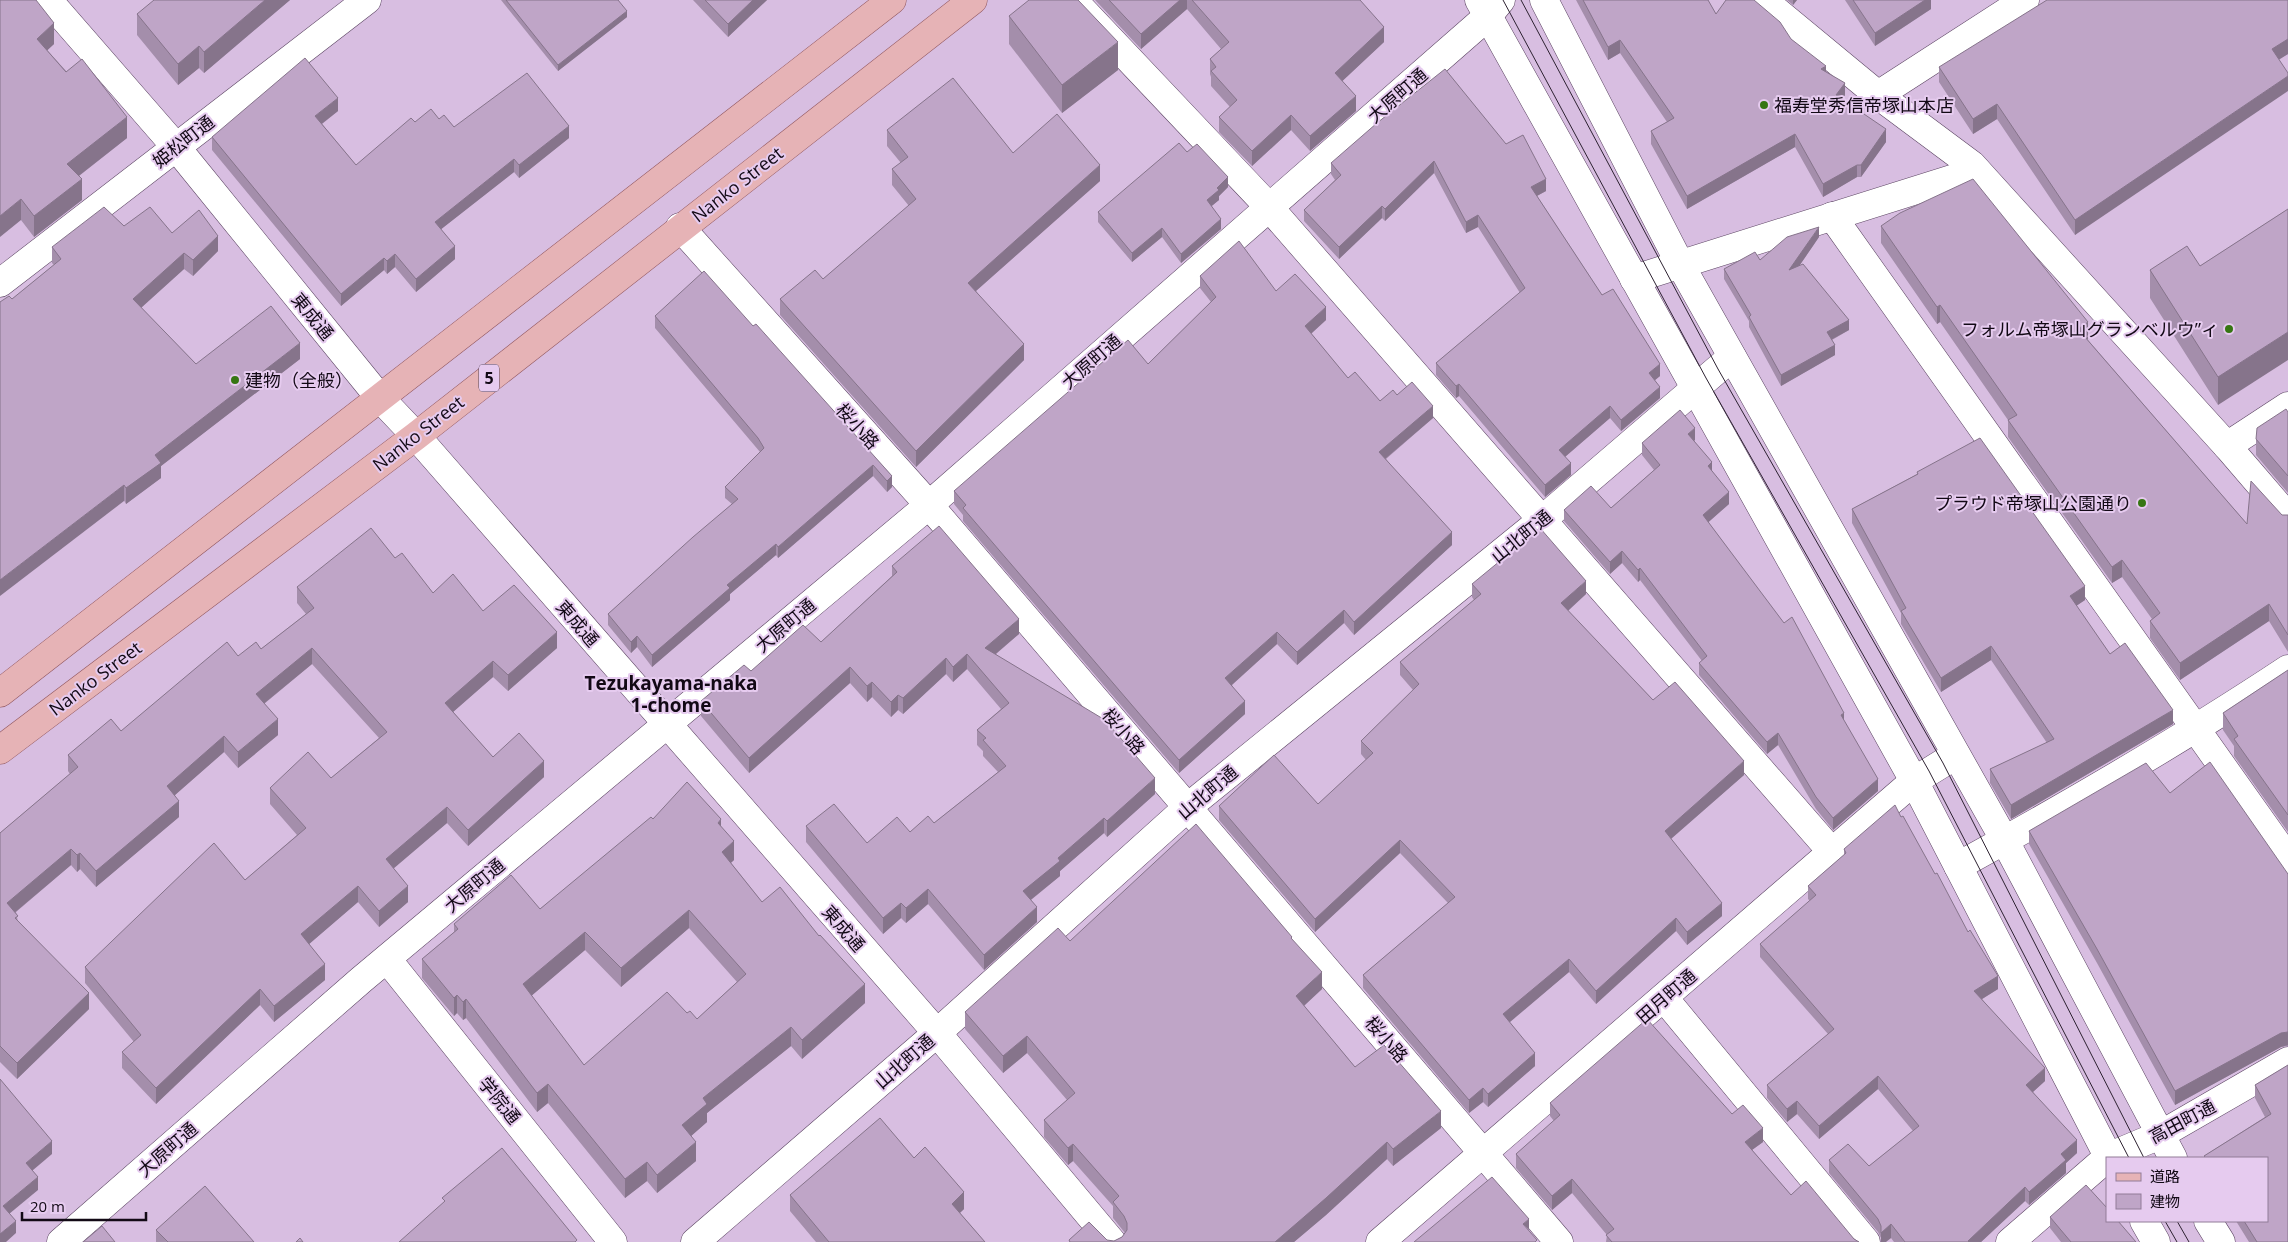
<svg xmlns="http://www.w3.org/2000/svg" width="2288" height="1242" font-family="'Open Sans','Noto Sans JP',sans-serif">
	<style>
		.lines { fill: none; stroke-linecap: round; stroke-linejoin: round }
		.minor-casing { stroke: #5b4462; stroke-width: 29 }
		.major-casing { stroke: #91575e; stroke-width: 29 }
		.minor { stroke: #fff; stroke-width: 28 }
		.major { stroke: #e6b3b6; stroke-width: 28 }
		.tram { stroke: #2d2231; stroke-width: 1 }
		.wall { fill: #a48eab; fill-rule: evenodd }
		.shaded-wall { fill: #86748b }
		.building { fill: #bfa5c7; stroke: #86748b; fill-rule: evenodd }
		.poi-dot { fill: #367613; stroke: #e6cbef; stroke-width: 2 }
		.labels { text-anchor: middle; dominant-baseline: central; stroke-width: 4; stroke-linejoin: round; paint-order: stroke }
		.shield { fill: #e6cbef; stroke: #524356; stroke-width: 1 }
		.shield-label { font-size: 16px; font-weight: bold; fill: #120915 }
		.street-label { font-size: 18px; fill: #120915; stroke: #e6cbef }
		.poi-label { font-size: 18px; fill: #120915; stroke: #e6cbef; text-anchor: start }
		.neighbourhood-label { font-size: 19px; font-weight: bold; fill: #120915; stroke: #e6cbef }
	</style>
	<rect width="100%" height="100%" fill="#d8bee1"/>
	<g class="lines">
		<g class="minor-casing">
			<g id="minor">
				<path d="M48 0 176 147 379 397 416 436 937 1033 1112 1242"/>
				<path d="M1073 0 1268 206 1832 852"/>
				<path d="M1479 0 1914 781 2109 1158"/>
				<path d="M1544 0 1680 264 2005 841 2173 1158"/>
				<path d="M1763 0 1878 95 1972 165 2227 446 2288 517"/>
				<path d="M1878 95 2025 0"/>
				<path d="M1832 216 2288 859"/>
				<path d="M680 227 929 505 1559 1242"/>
				<path d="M1634 279 1977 171"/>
				<path d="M0 283 367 0"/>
				<path d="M2227 446 2288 406"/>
				<path d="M1958 866C2071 804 2181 740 2288 669"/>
				<path d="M387 959 613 1242"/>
				<path d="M1664 998 1866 1242"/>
				<path d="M2144 1221 2156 1242"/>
				<path d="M2208 1221 2221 1242"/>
				<path d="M61 1242 361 980 929 505 1488 16 1501 0"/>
				<path d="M695 1242 937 1033 1188 807 1543 519 1732 357"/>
				<path d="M1380 1242 1914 781 1956 755"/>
				<path d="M2010 1242 2108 1157 2160 1135 2288 1061"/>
			</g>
		</g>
		<g class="major-casing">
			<g id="major">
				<path d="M0 693 892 0"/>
				<path d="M0 750 416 436 973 0"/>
			</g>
		</g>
		<use href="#minor" class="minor"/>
		<use href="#major" class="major"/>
		<g class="tram">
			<path d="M1503 0 1706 378 1929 771 2129 1158"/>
			<path d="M1521 0 1718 369 1943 763 2144 1158"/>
			<path d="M2165 1221 2177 1242"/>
			<path d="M2177 1221 2189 1242"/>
		</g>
	</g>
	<g class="wall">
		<path d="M0 0 54 44 47 50 127 138 79 176 82 200 34 237 21 220Z"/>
		<path d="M290 0 204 73 199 68 178 85 137 35V14Z"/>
		<path d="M501 0H618L627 17 558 71Z"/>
		<path d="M693 0H767L728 37Z"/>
		<path d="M1095 0H1360L1384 42 1342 81 1356 111 1310 151 1291 130 1252 166 1219 132V117L1230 107 1211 86V77L1210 74V59L1221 49 1187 9 1141 49Z"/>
		<path d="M1576 0H1708L1716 14 1791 39 1826 71 1845 95 1842 99 1886 142 1861 177H1857L1823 197 1795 147 1687 209 1651 144V131L1667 122 1620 53 1608 60Z"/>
		<path d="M1787 0H1797L1793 5Z"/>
		<path d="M1845 0H1931V9L1875 46Z"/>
		<path d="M2288 0V54L2279 59 2075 235 1997 119 1973 134 1939 82V67Z"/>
		<path d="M1009 16 1118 70 1062 113 1009 44Z"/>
		<path d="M338 111 322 124 356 165 415 122 439 119 454 127 569 138 519 178 514 172 441 229 455 259 416 292 395 267 387 274 384 270 341 306 212 150V137Z"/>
		<path d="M887 130 1013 153 1100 181 976 291 1024 360 916 467 780 315V299L823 279 909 206 892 185V169L901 163 887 146Z"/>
		<path d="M1506 144 1546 191 1537 196 1602 295 1660 376 1655 380 1660 398 1621 431 1610 418 1565 457 1571 475 1545 497 1459 396 1456 398 1436 375V363L1520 293 1478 227 1466 233 1434 173 1385 221 1382 218 1339 259 1304 221V210L1335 180 1331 174V163Z"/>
		<path d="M1187 152 1228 187 1219 196V200L1211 206 1221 229 1181 263 1162 237 1132 262 1098 222V212Z"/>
		<path d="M2288 209 2218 405 2150 298V270L2200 266Z"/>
		<path d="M124 226 172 233 218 251 193 276 184 269 141 308 196 364 300 359 161 466V478L126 504 12 299 54 265 52 263V247Z"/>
		<path d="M1881 226 2088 339H2087L2247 524 2282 515H2288V652L2269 621 2180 680 2150 638V621L2152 619 2122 577 2112 583 2008 437V420L1940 322 1937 324 1881 243Z"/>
		<path d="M1819 237 1799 266 1849 330 1832 340 1835 355 1781 386 1749 327V321L1724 279V269L1760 260Z"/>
		<path d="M1200 276 1276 291 1326 320 1311 334 1348 378 1380 401 1397 395 1433 418 1386 459 1452 545 1354 635 1344 623 1297 665 1277 644 1232 685 1245 714 1179 773 963 521V515L954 504V491L1148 364 1211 302 1200 288Z"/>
		<path d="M655 316 753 326 892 476V487L887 492 873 476 778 558 776 555 730 594V600L652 667 637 647 631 653 608 625V614L732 504 725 498V487L760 452 655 328Z"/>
		<path d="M2288 412V493L2256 455V439Z"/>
		<path d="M1695 440 1694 441 1712 471 1729 504 1708 522 1844 721 1878 791 1833 830 1816 809 1778 745 1767 754 1699 675V663L1702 661 1640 580 1638 582 1622 563 1610 574 1564 521V510L1611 508 1654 470 1642 455V443Z"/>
		<path d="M1917 472 2085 600 2076 606 2110 654 2173 724 2011 819 1990 783V769L2047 743 1991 660 1941 692 1901 624V613L1852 523V509L1917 474Z"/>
		<path d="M395 558 433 593 483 611 557 648 508 691 493 677 453 712 493 757 544 777 468 846 447 823 393 868 408 902 379 927 358 902 309 944 325 980 274 1022 260 1005 156 1104 122 1068V1052L134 1042 85 983V967L245 880 297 835 270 804V788L331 778 379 738 312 664 264 704 278 735 238 768 224 752 175 795 179 817 96 887 80 869 77 872 71 865 16 912 18 922 89 1009 17 1079 0 1062V833L70 774 68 771V755L121 731 238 656 261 649 306 614 297 603V587Z"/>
		<path d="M892 566 1019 634 996 654 1155 794 1107 837 1104 833 1060 871V876L1031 900 1037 922 984 970 928 904 906 923 901 918 883 934 806 842V826L867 843 910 832 934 823 998 772 983 756V751L977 745V730L1001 709 967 669 953 682 946 674 903 714 898 710 891 717 872 697 867 702 850 683 749 773 701 716V701L751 671 821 642 892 576Z"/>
		<path d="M1472 584 1586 594 1568 611 1653 700 1744 775 1671 839 1722 916 1687 945 1676 931 1596 1004 1569 972 1509 1022 1535 1066 1488 1107 1483 1102 1469 1113 1363 988V975L1448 903 1400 853 1315 932 1219 820V806L1318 804 1366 760 1361 754V741L1413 690 1400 675V662L1474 600 1472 597Z"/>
		<path d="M2288 670V832L2234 756V746L2223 730V713Z"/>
		<path d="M2170 793 2288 874V1046L2281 1047 2175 1105 2097 963 2029 844V831Z"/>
		<path d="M653 819 721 827 734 860 731 863 762 902 865 1003 802 1059 791 1046 707 1113V1122L691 1136 696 1161 657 1193 647 1181 625 1198 548 1103 537 1112 466 1018 463 1020 457 1013 454 1016 422 978V959L454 932V924L540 909ZM689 928 737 982 697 1019 687 1013 584 1065 531 996 585 950 621 987Z"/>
		<path d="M1844 849 1935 874 1998 989 1982 999 2045 1081 2033 1092 2077 1153 2066 1163V1173L2029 1205 2025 1201 1981 1242H1894L1891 1238 1881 1242V1238L1878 1232 1829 1173V1160L1869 1166 1913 1131 1878 1089 1819 1139 1797 1114 1787 1122 1767 1098V1085L1828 1034 1760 957V944L1810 901 1808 899V886L1844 855Z"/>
		<path d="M1292 940 1322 989 1304 1006 1355 1067 1441 1128 1393 1166 1387 1159 1326 1215 1294 1242H1069V1240L1114 1241 1122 1237 1125 1233 1113 1218V1206L1073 1161 1068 1165 1044 1137V1120L1067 1100 1027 1053 1003 1073 965 1029V1012L1070 941Z"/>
		<path d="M2288 1065V1242H2249L2236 1221H2267V1158H2204V1156L2265 1117 2255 1098V1085Z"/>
		<path d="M1550 1103 1732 1114 1763 1142 1752 1150 1791 1195 1859 1242H1606L1607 1235 1572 1193 1552 1210 1516 1168V1154L1554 1121 1550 1116Z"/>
		<path d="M914 1158 964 1209 960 1213 985 1242H816L790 1211V1195Z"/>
		<path d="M2050 1217 2136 1242H2061L2050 1228Z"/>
		<path d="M156 1230 254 1242H156Z"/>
	</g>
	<g class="shaded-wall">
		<path d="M265 0H290L204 73V52Z"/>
		<path d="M753 0H767L728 37V24Z"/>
		<path d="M1180 0H1187V9L1141 49V34Z"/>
		<path d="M1793 0H1797L1793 5Z"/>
		<path d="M1925 0H1931V9L1875 46V33Z"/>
		<path d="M627 11V17L558 71V65Z"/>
		<path d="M54 23V44L37 60V39Z"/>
		<path d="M1384 27V42L1335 88V73Z"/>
		<path d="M2288 39V54L2272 64V49Z"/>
		<path d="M1620 40V53L1608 60V47Z"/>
		<path d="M1118 42V70L1062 113V85Z"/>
		<path d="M199 46V68L178 85V64Z"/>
		<path d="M1826 66V79L1821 69Z"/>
		<path d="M2288 76V91L2075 235V220Z"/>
		<path d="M1845 83V95L1836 108V95Z"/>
		<path d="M1356 96V111L1310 151V136Z"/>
		<path d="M338 98V111L315 129V116Z"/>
		<path d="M1997 104V119L1973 134V119Z"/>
		<path d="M1291 115V130L1252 166V151Z"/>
		<path d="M127 117V138L67 185V164Z"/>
		<path d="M569 126V138L519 178V165Z"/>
		<path d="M1886 129V142L1861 177V165Z"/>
		<path d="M1795 134V147L1687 209V196Z"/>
		<path d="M514 159V172L435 234V222Z"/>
		<path d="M1434 161V173L1385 221V209Z"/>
		<path d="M1100 165V181L968 298V283Z"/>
		<path d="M1857 165V177L1823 197V184Z"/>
		<path d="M1228 177V187L1219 196V200L1207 210V200L1217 188Z"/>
		<path d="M82 179V200L34 237V216Z"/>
		<path d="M1546 179V191L1531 199V187Z"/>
		<path d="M21 199V220L0 237V216Z"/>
		<path d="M1382 206V218L1339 259V247Z"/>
		<path d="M1478 215V227L1466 233V222Z"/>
		<path d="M1221 219V229L1181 263V254Z"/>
		<path d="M1819 227V237L1789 281V270Z"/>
		<path d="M1162 228V237L1132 262V253Z"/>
		<path d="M218 236V251L193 276V260Z"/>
		<path d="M455 246V259L416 292V279Z"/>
		<path d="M184 253V269L133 315V299Z"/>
		<path d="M395 254V267L387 274V261Z"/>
		<path d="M384 258V270L341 306V294Z"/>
		<path d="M1940 305V322L1937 324V307Z"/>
		<path d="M1326 307V320L1305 339V326Z"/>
		<path d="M1849 320V330L1827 342V332Z"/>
		<path d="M2088 322V339L2078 346V329Z"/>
		<path d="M2288 332V360L2218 405V377Z"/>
		<path d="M300 343V359L161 466V478L126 504V488L155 455Z"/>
		<path d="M1024 344V360L916 467V451Z"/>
		<path d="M1835 345V355L1781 386V375Z"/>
		<path d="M1660 364V376L1649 385V373Z"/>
		<path d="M1459 384V396L1456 398V386Z"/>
		<path d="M1660 387V398L1621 431V420Z"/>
		<path d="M1433 406V418L1379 464V452Z"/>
		<path d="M1610 406V418L1559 462V450Z"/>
		<path d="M1695 428V440L1688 446V434Z"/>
		<path d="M1712 462V474L1708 466Z"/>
		<path d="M1571 463V475L1545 497V485Z"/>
		<path d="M873 465V476L778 558V547Z"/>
		<path d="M892 476V487L887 492V481Z"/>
		<path d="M124 485V501L0 596V580Z"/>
		<path d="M1729 492V504L1703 527V515Z"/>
		<path d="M1452 532V545L1354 635V622Z"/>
		<path d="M776 544V555L730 594V600L652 667V655L727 585Z"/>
		<path d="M1622 551V563L1610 574V562Z"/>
		<path d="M2122 560V577L2112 583V567Z"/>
		<path d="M1640 568V580L1638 582V570Z"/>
		<path d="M1586 581V594L1561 617V603Z"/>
		<path d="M2085 586V600L2070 610V596Z"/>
		<path d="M2269 604V621L2180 680V663Z"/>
		<path d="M1344 610V623L1297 665V652Z"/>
		<path d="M1019 619V634L985 663V648Z"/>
		<path d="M557 632V648L508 691V675Z"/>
		<path d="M1277 632V644L1225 691V678Z"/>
		<path d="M637 636V647L631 653V642Z"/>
		<path d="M1991 646V660L1941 692V678Z"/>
		<path d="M312 648V664L256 710V694Z"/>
		<path d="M967 654V669L953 682V667Z"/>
		<path d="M946 658V674L903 714V698Z"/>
		<path d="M493 661V677L445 719V703Z"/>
		<path d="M850 667V683L749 773V758Z"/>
		<path d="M872 682V697L867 702V686Z"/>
		<path d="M898 695V710L891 717V702Z"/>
		<path d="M1245 701V714L1179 773V760Z"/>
		<path d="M2173 710V724L2011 819V805Z"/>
		<path d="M1844 713V725L1841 715Z"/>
		<path d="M278 719V735L238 768V752Z"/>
		<path d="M1778 733V745L1767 754V742Z"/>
		<path d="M224 736V752L167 802V786Z"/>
		<path d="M544 761V777L468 846V830Z"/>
		<path d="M1744 761V775L1665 844V831Z"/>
		<path d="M1155 778V794L1107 837V821Z"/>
		<path d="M1878 779V791L1833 830V818Z"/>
		<path d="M179 801V817L96 887V871Z"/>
		<path d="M447 807V823L386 875V859Z"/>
		<path d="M1104 818V833L1060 871V876L1023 906V891L1058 858Z"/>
		<path d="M721 819V838L718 823Z"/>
		<path d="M1400 840V853L1315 932V919Z"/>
		<path d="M734 841V860L722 870V852Z"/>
		<path d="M71 849V865L7 919V903Z"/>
		<path d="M80 853V869L77 872V855Z"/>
		<path d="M358 886V902L301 951V934Z"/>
		<path d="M408 886V902L379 927V911Z"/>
		<path d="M928 889V904L906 923V908Z"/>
		<path d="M901 903V918L883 934V918Z"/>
		<path d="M1722 903V916L1687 945V932Z"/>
		<path d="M1037 907V922L984 970V955Z"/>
		<path d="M689 910V928L621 987V968Z"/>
		<path d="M1676 918V931L1596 1004V991Z"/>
		<path d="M585 932V950L523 1003V984Z"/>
		<path d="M1569 959V972L1503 1028V1014Z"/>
		<path d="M325 964V980L274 1022V1006Z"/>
		<path d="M1322 972V989L1296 1013V996Z"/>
		<path d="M1998 976V989L1974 1004V991Z"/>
		<path d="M865 984V1003L802 1059V1040Z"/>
		<path d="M260 989V1005L156 1104V1088Z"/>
		<path d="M89 993V1009L17 1079V1063Z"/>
		<path d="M457 995V1013L454 1016V998Z"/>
		<path d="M466 999V1018L463 1020V1002Z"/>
		<path d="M791 1027V1046L707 1113V1122L682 1144V1125L703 1098Z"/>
		<path d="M2288 1032V1045L2281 1047 2175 1105V1091L2281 1033Z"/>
		<path d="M1027 1036V1053L1003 1073V1056Z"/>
		<path d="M1535 1053V1066L1488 1107V1094Z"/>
		<path d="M2045 1068V1081L2026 1098V1085Z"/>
		<path d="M1878 1076V1089L1819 1139V1126Z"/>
		<path d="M548 1084V1103L537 1112V1093Z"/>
		<path d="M1483 1088V1102L1469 1113V1100Z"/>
		<path d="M1797 1101V1114L1787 1122V1109Z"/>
		<path d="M1441 1111V1128L1393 1166V1149Z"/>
		<path d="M1763 1128V1142L1745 1155V1142Z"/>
		<path d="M2077 1140V1153L2066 1163V1173L2029 1205V1192L2061 1154Z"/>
		<path d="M52 1141V1154L26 1176V1163Z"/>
		<path d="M696 1142V1161L657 1193V1175Z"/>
		<path d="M1387 1142V1159L1326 1215 1294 1242H1275Z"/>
		<path d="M1073 1144V1161L1068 1165V1148Z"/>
		<path d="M647 1162V1181L625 1198V1179Z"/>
		<path d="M38 1177V1190L3 1219V1206Z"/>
		<path d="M1572 1179V1193L1552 1210V1196Z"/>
		<path d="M2025 1187V1201L1981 1242H1968V1241Z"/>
		<path d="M964 1192V1209L952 1220V1204Z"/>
		<path d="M1529 1219V1230L1523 1224Z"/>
		<path d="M16 1221V1233L6 1242H0V1234Z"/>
		<path d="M1891 1224V1238L1886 1242H1881V1233Z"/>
	</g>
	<g class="building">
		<path d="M0 0H36L54 23 37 39 66 72 82 59 127 117 67 164 82 179 34 216 21 199 0 216Z"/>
		<path d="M154 0H265L204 52 199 46 178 64 137 14Z"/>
		<path d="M506 0H618L627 11 558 65Z"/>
		<path d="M705 0H753L728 24Z"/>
		<path d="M1029 0H1078L1118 42 1062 85 1009 16Z"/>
		<path d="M1109 0H1180L1141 34Z"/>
		<path d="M1192 0H1360L1384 27 1335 73 1356 96 1310 136 1291 115 1252 151 1219 117 1237 100 1211 71 1216 67 1210 59 1229 42Z"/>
		<path d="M1583 0H1708L1716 14 1726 0H1754L1780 22 1791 39 1826 66 1821 69 1845 83 1836 95 1886 129 1861 165H1857L1823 184 1795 134 1687 196 1651 131 1674 118 1620 40 1608 47Z"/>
		<path d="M1853 0H1925L1875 33Z"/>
		<path d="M2047 0H2288V39L2272 49 2288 73V76L2075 220 1997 104 1973 119 1939 67Z"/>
		<path d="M305 58 338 98 315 116 356 165 411 118 415 122 431 109 439 119 444 115 454 127 527 73 569 126 519 165 514 159 435 222 455 246 416 279 395 254 387 261 384 258 341 294 212 137Z"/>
		<path d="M1445 69 1506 144 1523 135 1546 179 1531 187 1602 295 1613 289 1660 364 1649 373 1660 387 1621 420 1610 406 1559 450 1571 463 1545 485 1459 384 1456 386 1436 363 1525 288 1478 215 1466 222 1434 161 1385 209 1382 206 1339 247 1304 210 1341 175 1331 163 1377 123Z"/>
		<path d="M953 78 1013 153 1057 114 1100 165 968 283 1024 344 916 451 780 299 815 270 823 279 916 199 892 169 908 157 887 130Z"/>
		<path d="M1179 143 1187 152 1197 144 1228 177 1217 188 1219 190 1207 200 1221 219 1181 254 1162 228 1132 253 1098 212Z"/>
		<path d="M1973 179 2088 322 2078 329 2247 524 2251 481 2282 515H2288V635L2269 604 2180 663 2150 621 2160 613 2122 560 2112 567 2008 420 2017 415 1940 305 1937 307 1881 226 1900 213Z"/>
		<path d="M104 207 124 226 150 207 172 233 199 210 218 236 193 260 184 253 133 299 196 364 271 306 300 343 155 455 161 463 126 488 124 485 0 580V302L9 296 12 299 61 259 52 247Z"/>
		<path d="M2288 209V332L2218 377 2150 270 2187 246 2200 266Z"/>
		<path d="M1819 227 1789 270 1803 264 1849 320 1827 332 1835 345 1781 375 1749 317 1751 315 1724 269 1755 252 1760 260 1787 237Z"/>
		<path d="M1239 241 1276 291 1295 274 1326 307 1305 326 1348 378 1355 372 1380 401 1393 390 1397 395 1412 382 1433 406 1379 452 1452 532 1354 622 1344 610 1297 652 1277 632 1225 678 1245 701 1179 760 963 508 966 505 954 491 1128 340 1148 364 1216 297 1200 276Z"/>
		<path d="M704 271 753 326 756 324 892 476 887 481 873 465 778 547 776 544 727 585 730 588 652 655 637 636 631 642 608 614 693 537 738 499 725 487 764 448 758 438 655 316Z"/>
		<path d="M2286 409 2288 412V476L2256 439 2257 428Z"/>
		<path d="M1680 410 1695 428 1688 434 1712 462 1708 466 1729 492 1703 515 1784 623 1792 617 1844 713 1841 715 1878 779 1833 818 1816 797 1778 733 1767 742 1699 663 1707 656 1640 568 1638 570 1622 551 1610 562 1564 510 1591 486 1611 508 1660 465 1642 443Z"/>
		<path d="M1980 438 2085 586 2070 596 2110 654 2125 643 2173 710 2011 805 1990 769 2054 739 1991 646 1941 678 1901 611 1906 608 1852 509 1918 474 1917 472Z"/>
		<path d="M939 526 1019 619 985 648 1105 720 1155 778 1107 821 1104 818 1058 858 1060 861 1023 891 1037 907 984 955 928 889 906 908 901 903 883 918 806 826 834 804 867 843 897 817 910 832 928 816 934 823 1006 766 983 740 986 738 977 730 1009 703 967 654 953 667 946 658 903 698 898 695 891 702 872 682 867 686 850 667 749 758 701 701 744 665 751 671 803 625 821 642 897 572 892 566Z"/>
		<path d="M371 528 395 558 402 553 433 593 453 574 483 611 514 585 557 632 508 675 493 661 445 703 493 757 519 733 544 761 468 830 447 807 386 859 408 886 379 911 358 886 301 934 325 964 274 1006 260 989 156 1088 122 1052 141 1035 85 967 214 843 245 880 306 828 270 788 308 752 331 778 387 732 312 648 256 694 278 719 238 752 224 736 167 786 179 801 96 871 80 853 77 855 71 849 7 903 18 916 15 918 89 993 17 1063 0 1046V833L78 767 68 755 111 719 121 731 227 642 238 656 256 642 261 649 314 608 297 587Z"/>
		<path d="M1540 528 1586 581 1561 603 1653 700 1675 682 1744 761 1665 831 1722 903 1687 932 1676 918 1596 991 1569 959 1503 1014 1535 1053 1488 1094 1483 1088 1469 1100 1363 975 1455 897 1400 840 1315 919 1219 806 1274 755 1318 804 1373 753 1361 741 1419 684 1400 662 1481 594 1472 584Z"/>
		<path d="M2288 670V815L2234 739 2238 736 2223 713Z"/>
		<path d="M2210 762 2288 874V1032L2281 1033 2175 1091 2097 949 2029 831 2146 763 2170 793Z"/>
		<path d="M687 782 721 819 718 823 734 841 722 852 762 902 780 887 819 936 820 935 865 984 802 1040 791 1027 703 1098 707 1104 682 1125 696 1142 657 1175 647 1162 625 1179 548 1084 537 1093 466 999 463 1002 457 995 454 998 422 959 458 929 454 924 511 875 540 909 651 817 653 819ZM689 910 746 974 697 1019 690 1011 687 1013 667 992 584 1065 523 984 585 932 621 968Z"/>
		<path d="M1895 805 1901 817 1903 816 1935 874 1937 873 1968 932 1970 930 1998 976 1974 991 2045 1068 2026 1085 2077 1140 2061 1154 2066 1160 2029 1192 2025 1187 1968 1241 1969 1242H1905L1891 1224 1881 1233V1226L1878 1219 1829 1160 1848 1144 1869 1166 1919 1126 1878 1076 1819 1126 1797 1101 1787 1109 1767 1085 1834 1029 1760 944 1816 895 1808 886 1846 853 1844 849Z"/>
		<path d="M1196 824 1292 937 1291 938 1322 972 1296 996 1355 1067 1384 1045 1441 1111 1393 1149 1387 1142 1326 1198 1275 1242H1070L1069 1240 1089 1222 1107 1240 1114 1241 1122 1237 1127 1230V1223L1124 1216 1113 1202 1119 1196 1073 1144 1068 1148 1044 1120 1075 1093 1027 1036 1003 1056 965 1012 1058 928 1070 941Z"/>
		<path d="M1647 1019 1732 1114 1743 1105 1763 1128 1745 1142 1791 1195 1806 1181 1854 1239 1859 1242H1612L1606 1235 1614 1229 1572 1179 1552 1196 1516 1154 1560 1115 1550 1103Z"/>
		<path d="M2288 1065V1242H2257L2244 1221H2267V1158H2206L2204 1156 2271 1114 2255 1085Z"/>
		<path d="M0 1079 52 1141 26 1163 38 1177 3 1206 16 1221 0 1234Z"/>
		<path d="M880 1118 914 1158 925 1147 964 1192 952 1204 985 1242H829L790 1195Z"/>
		<path d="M502 1148 577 1240 575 1242H399L445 1201 442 1198Z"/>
		<path d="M1492 1177 1529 1219 1523 1224 1537 1240 1535 1242H1414Z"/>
		<path d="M2086 1185 2107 1208V1221H2118L2136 1242H2071L2050 1217Z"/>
		<path d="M205 1186 254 1242H168L156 1230Z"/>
		<path d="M102 1226 115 1242H83Z"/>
		<path d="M300 1238 303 1242H296Z"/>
	</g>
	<g class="poi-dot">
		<circle cx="1764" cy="105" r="5"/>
		<circle cx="2229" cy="329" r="5"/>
		<circle cx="235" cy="380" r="5"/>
		<circle cx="2142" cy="503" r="5"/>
	</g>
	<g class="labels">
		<rect class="shield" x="479" y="364.5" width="20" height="27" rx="4"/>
		<g class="shield-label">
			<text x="489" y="378">5</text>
		</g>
		<g class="street-label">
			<text transform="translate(1397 95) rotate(-41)">大原町通</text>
			<text transform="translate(183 141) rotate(-38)">姫松町通</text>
			<text transform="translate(737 184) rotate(-38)">Nanko Street</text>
			<text transform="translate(313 316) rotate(51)">東成通</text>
			<text transform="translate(1091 361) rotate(-41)">大原町通</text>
			<text transform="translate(858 426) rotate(48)">桜小路</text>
			<text transform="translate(418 433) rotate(-38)">Nanko Street</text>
			<text transform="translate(1521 536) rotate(-39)">山北町通</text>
			<text transform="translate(578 623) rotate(49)">東成通</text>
			<text transform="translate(785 625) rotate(-40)">大原町通</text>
			<text transform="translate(95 678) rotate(-37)">Nanko Street</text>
			<text transform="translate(1124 731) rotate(49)">桜小路</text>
			<text transform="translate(1207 792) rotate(-40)">山北町通</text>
			<text transform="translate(474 885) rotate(-40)">大原町通</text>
			<text transform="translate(844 928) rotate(49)">東成通</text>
			<text transform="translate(1666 996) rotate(-41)">田月町通</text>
			<text transform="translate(1387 1039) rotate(49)">桜小路</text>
			<text transform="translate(904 1061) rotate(-41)">山北町通</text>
			<text transform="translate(500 1100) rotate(51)">学院通</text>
			<text transform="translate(2182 1121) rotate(-28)">高田町通</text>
			<text transform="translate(167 1149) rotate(-41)">大原町通</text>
		</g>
		<g class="poi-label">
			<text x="1774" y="105">福寿堂秀信帝塚山本店</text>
			<text x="2219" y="329" text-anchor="end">フォルム帝塚山グランベルウ”ィ</text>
			<text x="245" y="380">建物（全般）</text>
			<text x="2132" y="503" text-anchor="end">プラウド帝塚山公園通り</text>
		</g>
		<g class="neighbourhood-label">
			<text x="671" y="683">Tezukayama-naka<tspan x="671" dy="22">1-chome</tspan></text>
		</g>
	</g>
	<rect x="2106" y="1157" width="162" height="65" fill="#e6cbef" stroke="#917d98"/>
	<rect x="2116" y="1173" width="25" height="8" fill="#e6b3b6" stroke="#917d98"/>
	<text x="2150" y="1182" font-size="15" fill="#120915">道路</text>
	<rect x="2116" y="1194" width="25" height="15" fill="#bfa5c7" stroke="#917d98"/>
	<text x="2150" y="1207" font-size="15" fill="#120915">建物</text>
	<path d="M22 1212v8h124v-8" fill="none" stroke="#120915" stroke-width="2.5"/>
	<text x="30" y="1212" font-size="15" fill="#120915" stroke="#e6cbef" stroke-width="4" paint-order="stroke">20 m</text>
</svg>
